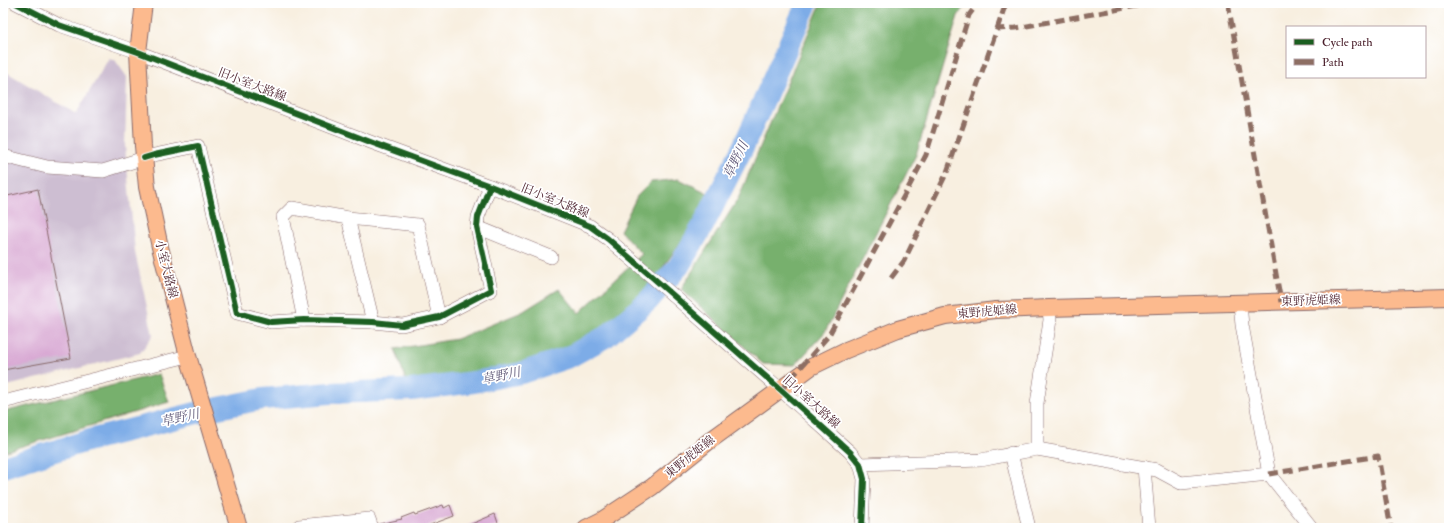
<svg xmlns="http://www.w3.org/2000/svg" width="1452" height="531" font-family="'IM FELL Double Pica','Noto Serif JP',serif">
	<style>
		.industrial { fill: #cdbed2 }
		.forest { fill: #77b06d; stroke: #60684c }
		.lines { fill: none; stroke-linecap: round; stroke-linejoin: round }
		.river { stroke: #7dace7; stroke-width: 22 }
		.building { fill: #d9aad4 }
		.minor-casing { stroke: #87686a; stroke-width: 14 }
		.major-casing { stroke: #87686a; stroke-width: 18 }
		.minor { stroke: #fff; stroke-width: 13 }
		.major { stroke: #fcba8e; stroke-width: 16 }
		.quiet { stroke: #8d6e63; stroke-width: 5; stroke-dasharray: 10 5; stroke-linecap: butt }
		.cycleway-casing { stroke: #fff; stroke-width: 8 }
		.cycleway { stroke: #1b5e20; stroke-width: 6 }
		.labels { text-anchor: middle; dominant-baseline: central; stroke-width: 3.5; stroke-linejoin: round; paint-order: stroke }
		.street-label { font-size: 12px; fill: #4a1f2b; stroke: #fff }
		.water-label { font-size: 13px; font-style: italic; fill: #5e5776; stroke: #fff }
	</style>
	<rect width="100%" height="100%" fill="#fff"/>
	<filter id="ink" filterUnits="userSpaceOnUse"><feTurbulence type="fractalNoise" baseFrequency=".025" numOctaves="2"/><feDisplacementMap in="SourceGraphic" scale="8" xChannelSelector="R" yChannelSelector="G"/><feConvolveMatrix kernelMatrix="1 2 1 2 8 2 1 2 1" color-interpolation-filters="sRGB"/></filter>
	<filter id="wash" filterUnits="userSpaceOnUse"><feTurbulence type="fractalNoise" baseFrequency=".012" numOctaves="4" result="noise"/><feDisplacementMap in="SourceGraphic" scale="16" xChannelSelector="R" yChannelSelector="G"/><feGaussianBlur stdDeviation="0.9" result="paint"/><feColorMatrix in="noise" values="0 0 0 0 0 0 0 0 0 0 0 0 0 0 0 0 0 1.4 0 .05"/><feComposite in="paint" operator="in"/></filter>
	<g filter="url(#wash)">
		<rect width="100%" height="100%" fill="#f8efe0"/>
		<path class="industrial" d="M109 58 115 60 127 77 125 146 135 252 153 335 140 353 3 387V70L76 114Z"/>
		<g class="forest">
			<path d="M821 3H967L958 16 916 155 825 332 795 365 763 364 681 289 738 199Z"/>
			<path d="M679 179 714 196 641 298 579 346 508 369 408 387 395 349 456 339 522 312 559 289 579 313 642 254 620 231 637 196 651 182Z"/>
			<path d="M159 374 169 402 3 452V412Z"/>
		</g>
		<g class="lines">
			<path class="river" d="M3 467 90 440 204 411 262 399 330 393 411 390 474 382 521 373 569 357 607 336 648 301 679 266 704 224 744 145 807 3"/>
		</g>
		<g id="blocks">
			<g class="building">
				<path d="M38 189 71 358 3 370V197Z"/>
				<path d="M443 505 444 508 450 505 454 516 422 528H380L379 524 402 519 401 518 414 513 415 515Z"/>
				<path d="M495 514 499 526 493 528H462Z"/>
			</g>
		</g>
	</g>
	<g filter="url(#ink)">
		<use href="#blocks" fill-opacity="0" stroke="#87686a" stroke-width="1"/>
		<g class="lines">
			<g class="minor-casing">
				<g id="minor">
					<path d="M16 3 59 25 138 52 373 143 490 186 590 226 608 239 651 276 781 390 850 452 860 464 864 479 862 528"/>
					<path d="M3 156 47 167 103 171 154 155 198 146 237 313 271 322 304 320 373 322 402 325 439 317 491 290 477 227 478 217 490 186"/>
					<path d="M348 218 373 322"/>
					<path d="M477 227 551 257"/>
					<path d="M1240 304 1242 325 1269 474 1312 528"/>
					<path d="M304 320 283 217 292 208 348 218 418 225 439 317"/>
					<path d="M3 402 188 356"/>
					<path d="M1037 449V403L1050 320 1049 308"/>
					<path d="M1011 453 1029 528"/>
					<path d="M860 464 981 460 1037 449 1157 470 1181 483 1269 474"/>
					<path d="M1144 467 1149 528"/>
					<path d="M300 528 299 526 369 519 372 528"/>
				</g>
			</g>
			<g class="major-casing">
				<g id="major">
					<path d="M144 3 138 52 143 146 147 187 160 247 188 356 239 528"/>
					<path d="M586 528 602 520 652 487 708 442 811 367 846 350 898 329 945 316 996 310 1049 308 1449 297"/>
				</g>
			</g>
			<use href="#minor" class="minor"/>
			<use href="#major" class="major"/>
			<g class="quiet">
				<path d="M1228 3 1281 302"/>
				<path d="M997 29 1006 3"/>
				<path d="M891 278 904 261 947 172 997 29 1016 28 1153 3"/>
				<path d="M781 390 829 335 926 155 969 15 978 3"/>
				<path d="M1269 474 1378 456 1391 528"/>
			</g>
			<g class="cycleway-casing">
				<g id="cycleway">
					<path d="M16 3 59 25 138 52 373 143 490 186 590 226 608 239 651 276 781 390 850 452 860 464 864 479 862 528"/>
					<path d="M144 158 154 155 198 146 237 313 271 322 304 320 373 322 402 325 439 317 491 290 477 227 478 217 490 186"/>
				</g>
			</g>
			<use href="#cycleway" class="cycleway"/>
		</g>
	</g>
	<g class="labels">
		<g class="street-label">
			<text transform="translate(252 85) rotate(21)">旧小室大路線</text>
			<text transform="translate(555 201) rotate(22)">旧小室大路線</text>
			<text transform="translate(166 269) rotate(76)">小室大路線</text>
			<text transform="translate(1311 301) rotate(-2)">東野虎姫線</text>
			<text transform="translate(987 312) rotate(-5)">東野虎姫線</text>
			<text transform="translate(811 402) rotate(42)">旧小室大路線</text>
			<text transform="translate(690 457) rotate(-39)">東野虎姫線</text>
		</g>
		<g class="water-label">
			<text transform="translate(736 160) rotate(-64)">草野川</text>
			<text transform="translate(501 376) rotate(-12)">草野川</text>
			<text transform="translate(180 418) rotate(-13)">草野川</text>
		</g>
	</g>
	<rect width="1452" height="531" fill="none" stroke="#fff" stroke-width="16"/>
	<rect x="1286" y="26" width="140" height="52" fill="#ffffff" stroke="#b7a5aa"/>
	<rect x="1294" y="39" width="20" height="6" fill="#1b5e20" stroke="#b7a5aa"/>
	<text x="1322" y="46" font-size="12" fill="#4a1f2b">Cycle path</text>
	<rect x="1294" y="59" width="20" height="6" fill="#8d6e63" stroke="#b7a5aa"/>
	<text x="1322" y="66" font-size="12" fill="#4a1f2b">Path</text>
</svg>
